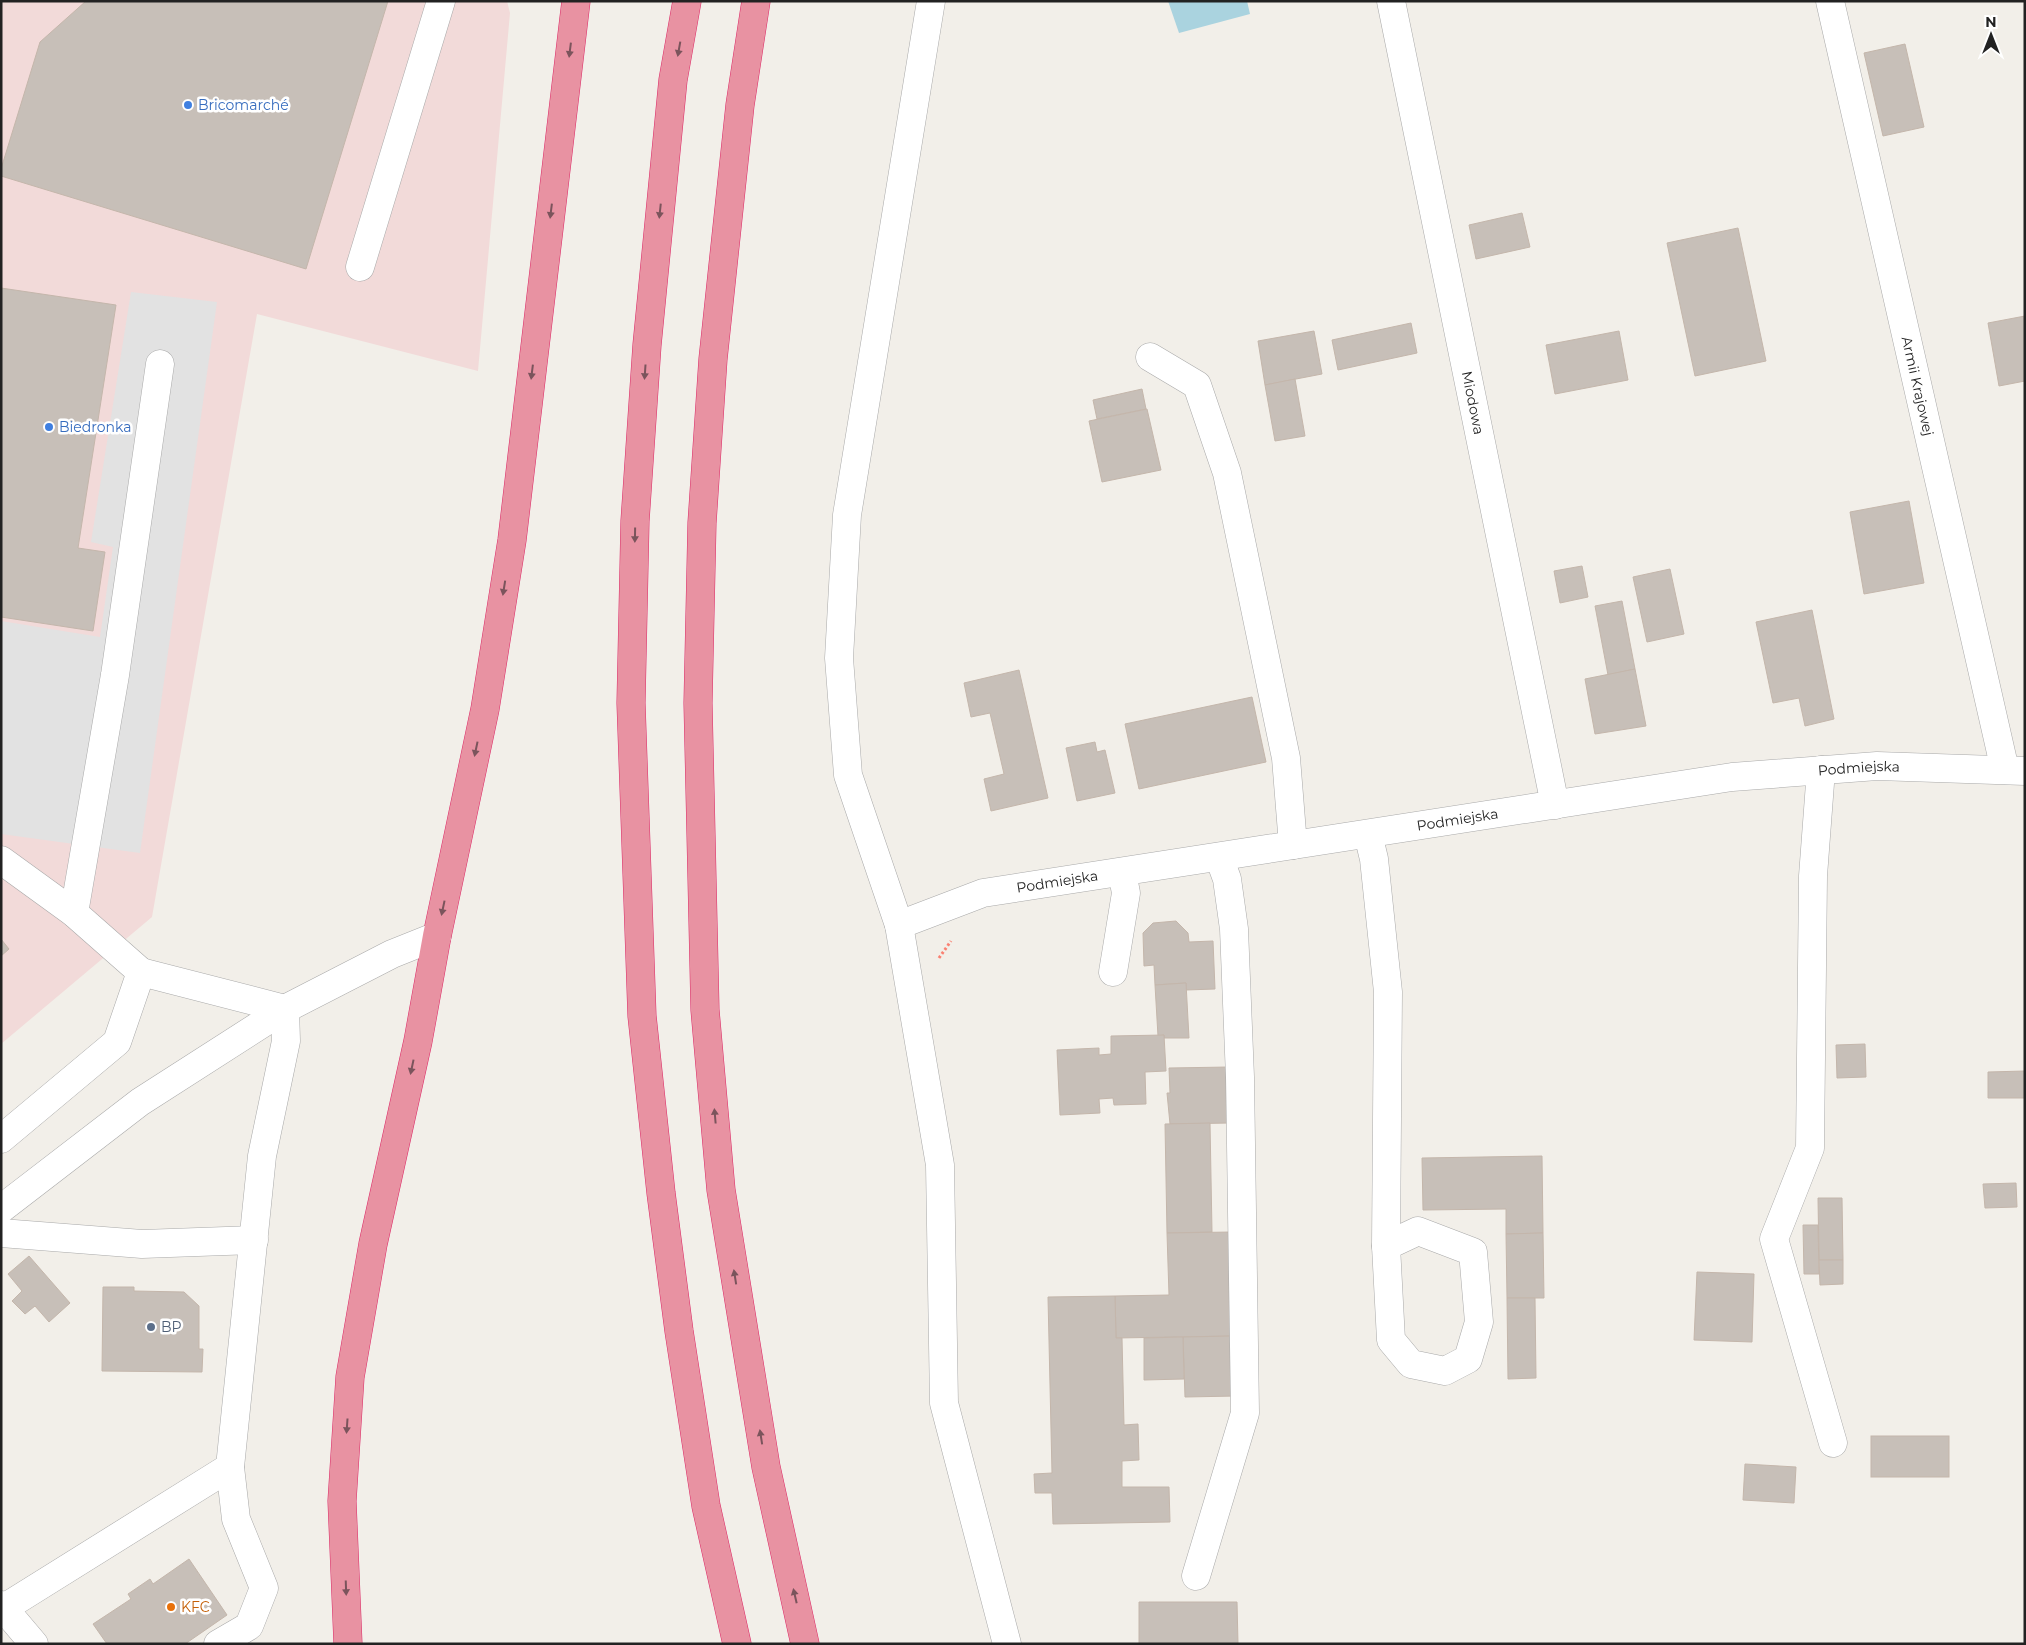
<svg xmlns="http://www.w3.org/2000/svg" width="2026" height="1645" font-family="Montserrat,sans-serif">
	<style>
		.commercial { fill: #f2dad9 }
		.parking { fill: #e2e2e2 }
		.water { fill: #aad3df }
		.building { fill: #c7bfb8; stroke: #c4b6ab }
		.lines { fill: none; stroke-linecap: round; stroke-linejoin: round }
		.minor-casing { stroke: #a9a9a9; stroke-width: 29 }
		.highway-casing { stroke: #dc2a67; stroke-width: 29 }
		.path { stroke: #fa8072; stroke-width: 3; stroke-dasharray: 2.5 2.5; stroke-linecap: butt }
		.minor { stroke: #fff; stroke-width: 28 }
		.highway { stroke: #e892a2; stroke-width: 28 }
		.oneway { fill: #7b545c }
		.shop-dot { fill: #3f7fe0; stroke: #fff; stroke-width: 2 }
		.service-dot { fill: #5c6f8a; stroke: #fff; stroke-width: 2 }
		.food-dot { fill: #e8710a; stroke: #fff; stroke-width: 2 }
		.labels { text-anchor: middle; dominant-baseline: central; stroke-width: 5; stroke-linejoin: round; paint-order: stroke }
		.shop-label { font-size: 14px; fill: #366cbe; stroke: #fff; text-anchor: start }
		.street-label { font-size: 14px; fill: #222; stroke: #fff }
		.service-label { font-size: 14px; fill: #4e5e75; stroke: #fff; text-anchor: start }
		.food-label { font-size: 14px; fill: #c56008; stroke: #fff; text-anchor: start }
	</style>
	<rect width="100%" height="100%" fill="#f2efe9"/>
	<path class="commercial" d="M1 1H507L510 13 478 371 257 314 152 917 1 1044Z"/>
	<path class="parking" d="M131 292 217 302 140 853 1 834V621L100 637 113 547 91 542Z"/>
	<path class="water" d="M1168 1H1247L1250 14 1179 33Z"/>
	<g class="building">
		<path d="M86 1H388L306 269 1 176V169L40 42Z"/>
		<path d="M1905 44 1924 127 1883 136 1864 53Z"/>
		<path d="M1522 213 1530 247 1476 259 1469 225Z"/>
		<path d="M1738 228 1766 361 1695 376 1667 243Z"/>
		<path d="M1 288 116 305 78 548 105 552 93 631 1 617Z"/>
		<path d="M2025 316V381L1999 386 1988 323Z"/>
		<path d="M1411 323 1417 353 1338 370 1332 340Z"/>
		<path d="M1314 331 1322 374 1265 385 1258 341Z"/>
		<path d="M1619 331 1628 380 1555 394 1546 345Z"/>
		<path d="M1295 379 1305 436 1275 441 1265 385Z"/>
		<path d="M1142 389 1146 409 1097 419 1093 400Z"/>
		<path d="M1147 409 1161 470 1102 482 1089 421Z"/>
		<path d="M1909 501 1924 583 1864 594 1850 512Z"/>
		<path d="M1582 566 1588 597 1560 603 1554 571Z"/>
		<path d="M1670 569 1684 634 1647 642 1633 577Z"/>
		<path d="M1622 601 1635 669 1608 675 1595 606Z"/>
		<path d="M1812 610 1834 719 1805 726 1799 698 1773 703 1756 622Z"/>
		<path d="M1635 669 1646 726 1595 734 1585 679Z"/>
		<path d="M1019 670 1048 798 991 811 984 779 1004 774 990 713 971 717 964 683Z"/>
		<path d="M1252 697 1266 762 1139 789 1125 724Z"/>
		<path d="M1095 742 1097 752 1105 750 1115 793 1077 801 1066 748Z"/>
		<path d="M1176 921 1188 933 1189 942 1213 941 1215 989 1186 990V983L1155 985 1154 965 1144 966 1143 933 1153 923Z"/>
		<path d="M1 939 9 949 1 956Z"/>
		<path d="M1186 983 1189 1038H1164V1035L1158 1036 1155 985Z"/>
		<path d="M1164 1035 1166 1071 1145 1072 1146 1104 1114 1105 1113 1098 1099 1099 1100 1113 1060 1115 1057 1050 1099 1048V1055L1111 1054V1036Z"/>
		<path d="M1865 1044 1866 1077 1837 1078 1836 1045Z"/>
		<path d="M1229 1067 1230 1123 1170 1124 1167 1093H1170L1169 1068Z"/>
		<path d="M2025 1071V1098H1988V1072Z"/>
		<path d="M1210 1123 1212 1232 1167 1233 1165 1124Z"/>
		<path d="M1542 1156 1543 1233 1506 1234V1209L1423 1210 1422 1158Z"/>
		<path d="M2016 1183 2017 1207 1985 1208 1983 1184Z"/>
		<path d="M1818 1198H1842L1843 1260H1819Z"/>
		<path d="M1803 1225H1818L1819 1274H1804Z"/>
		<path d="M1232 1232 1234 1336 1116 1338 1115 1296 1169 1295 1167 1233Z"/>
		<path d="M1543 1233 1544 1298H1507L1506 1234Z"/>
		<path d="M29 1256 70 1303 49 1322 35 1306 25 1314 12 1301 22 1291 8 1274Z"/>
		<path d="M1819 1260H1843V1284L1820 1285Z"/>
		<path d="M1697 1272 1754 1274 1752 1342 1694 1340Z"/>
		<path d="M103 1287H134V1291L184 1292 199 1306V1349H203L202 1372 102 1371Z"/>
		<path d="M1115 1296 1116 1338H1122L1124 1425 1138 1424 1139 1460 1122 1461V1487H1169L1170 1522 1053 1524 1052 1493H1035L1034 1474 1052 1473 1048 1297Z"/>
		<path d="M1507 1298H1535L1536 1378 1508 1379Z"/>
		<path d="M1234 1336 1236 1396 1185 1397 1183 1337Z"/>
		<path d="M1183 1337 1184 1379 1144 1380V1338Z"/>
		<rect x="1871" y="1436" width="78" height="41"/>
		<path d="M1745 1464 1796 1467 1794 1503 1743 1500Z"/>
		<path d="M189 1559 227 1615 185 1644H107L93 1624 131 1599 128 1594 150 1579 153 1584Z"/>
		<path d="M1139 1602H1237L1238 1644H1139Z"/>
	</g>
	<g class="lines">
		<g class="minor-casing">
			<g id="minor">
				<path d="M931 1 847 515 839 658 848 775 899 925 940 1165 944 1403 1007 1644"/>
				<path id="s1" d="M1391 1 1555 805"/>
				<path id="s2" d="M1830 1 2005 770"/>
				<path d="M360 267 441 1"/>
				<path d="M1150 357 1197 385 1227 473 1286 758 1293 845"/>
				<path d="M1821 770 1813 876 1810 1148 1774 1239 1833 1443"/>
				<path d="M1368 834 1374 859 1388 992 1386 1246"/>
				<path d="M1 860 74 913 141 972"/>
				<path d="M74 913 115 675 160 364"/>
				<path id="s3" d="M899 925 983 893 1732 777 1877 766 2025 771"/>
				<path d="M1113 972 1126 893 1122 872"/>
				<path d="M1 1139 117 1042 141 972 285 1009"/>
				<path d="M1 1209 140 1102 285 1009 392 954 437 936"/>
				<path d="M1418 1231 1473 1252 1479 1322 1468 1359 1445 1371 1411 1364 1391 1340 1386 1246Z"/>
				<path d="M1 1233 142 1244 254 1240"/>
				<path d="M1196 1576 1245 1413 1240 1077 1234 929 1227 879 1219 857"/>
				<path d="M1 1605 34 1644"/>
				<path d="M4 1608 230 1467"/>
				<path d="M218 1644 249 1626 264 1588 236 1519 230 1467 262 1156 286 1041 285 1009"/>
			</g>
		</g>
		<g class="highway-casing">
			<g id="highway">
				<path d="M687 1 673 80 647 345 635 521 631 703 642 1016 661 1193 679 1331 706 1506 737 1644"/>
				<path d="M756 1 740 105 713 359 702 523 698 703 705 1010 721 1190 766 1467 805 1644"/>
				<path d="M348 1644 342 1501 350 1377 373 1244 418 1041 437 936 485 709 512 540 576 1"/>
			</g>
		</g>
		<path class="path" d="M939 958 951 941"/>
		<use href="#minor" class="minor"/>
		<use href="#highway" class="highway"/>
	</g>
	<defs><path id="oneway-solid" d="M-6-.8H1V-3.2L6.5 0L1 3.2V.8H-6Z" transform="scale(1.25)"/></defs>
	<g class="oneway">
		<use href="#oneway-solid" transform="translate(679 49) rotate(100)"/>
		<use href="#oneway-solid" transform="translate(570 50) rotate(97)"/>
		<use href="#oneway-solid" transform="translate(551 211) rotate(97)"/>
		<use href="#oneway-solid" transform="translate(660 211) rotate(96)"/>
		<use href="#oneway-solid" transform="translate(532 372) rotate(97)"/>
		<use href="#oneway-solid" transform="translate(645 372) rotate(94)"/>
		<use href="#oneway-solid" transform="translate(635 535) rotate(91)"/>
		<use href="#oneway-solid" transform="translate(504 588) rotate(99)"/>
		<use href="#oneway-solid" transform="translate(476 749) rotate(102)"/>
		<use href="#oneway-solid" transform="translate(443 908) rotate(102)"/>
		<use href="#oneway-solid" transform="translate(412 1067) rotate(102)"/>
		<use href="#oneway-solid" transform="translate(715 1116) rotate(-95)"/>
		<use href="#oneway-solid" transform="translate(735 1277) rotate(-99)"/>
		<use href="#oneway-solid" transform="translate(347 1426) rotate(94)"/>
		<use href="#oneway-solid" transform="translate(761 1437) rotate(-99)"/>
		<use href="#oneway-solid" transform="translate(346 1588) rotate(88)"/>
		<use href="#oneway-solid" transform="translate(795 1596) rotate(-103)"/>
	</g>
	<g class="shop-dot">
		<circle cx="188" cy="105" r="5"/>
		<circle cx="49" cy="427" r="5"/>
	</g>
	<circle class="service-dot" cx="151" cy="1327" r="5"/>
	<circle class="food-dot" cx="171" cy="1607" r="5"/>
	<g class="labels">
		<g class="shop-label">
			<text x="198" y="105">Bricomarché</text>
			<text x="59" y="427">Biedronka</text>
		</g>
		<g class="street-label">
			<text stroke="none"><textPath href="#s2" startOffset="395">Armii Krajowej</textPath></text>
			<text stroke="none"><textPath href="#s1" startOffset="410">Miodowa</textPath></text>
			<text stroke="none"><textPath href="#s3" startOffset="975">Podmiejska</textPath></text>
			<text stroke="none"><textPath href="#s3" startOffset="570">Podmiejska</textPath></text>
			<text stroke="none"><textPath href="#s3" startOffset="165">Podmiejska</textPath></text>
		</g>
		<g class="service-label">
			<text x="161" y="1327">BP</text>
		</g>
		<g class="food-label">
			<text x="181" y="1607">KFC</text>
		</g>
	</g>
	<rect width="2026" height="1645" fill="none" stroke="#222222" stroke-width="5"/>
	<g transform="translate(1991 35)" stroke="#ffffff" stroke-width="4" paint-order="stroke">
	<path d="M0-4L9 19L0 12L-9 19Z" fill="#222222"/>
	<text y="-8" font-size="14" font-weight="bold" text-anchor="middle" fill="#222222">N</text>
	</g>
</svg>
